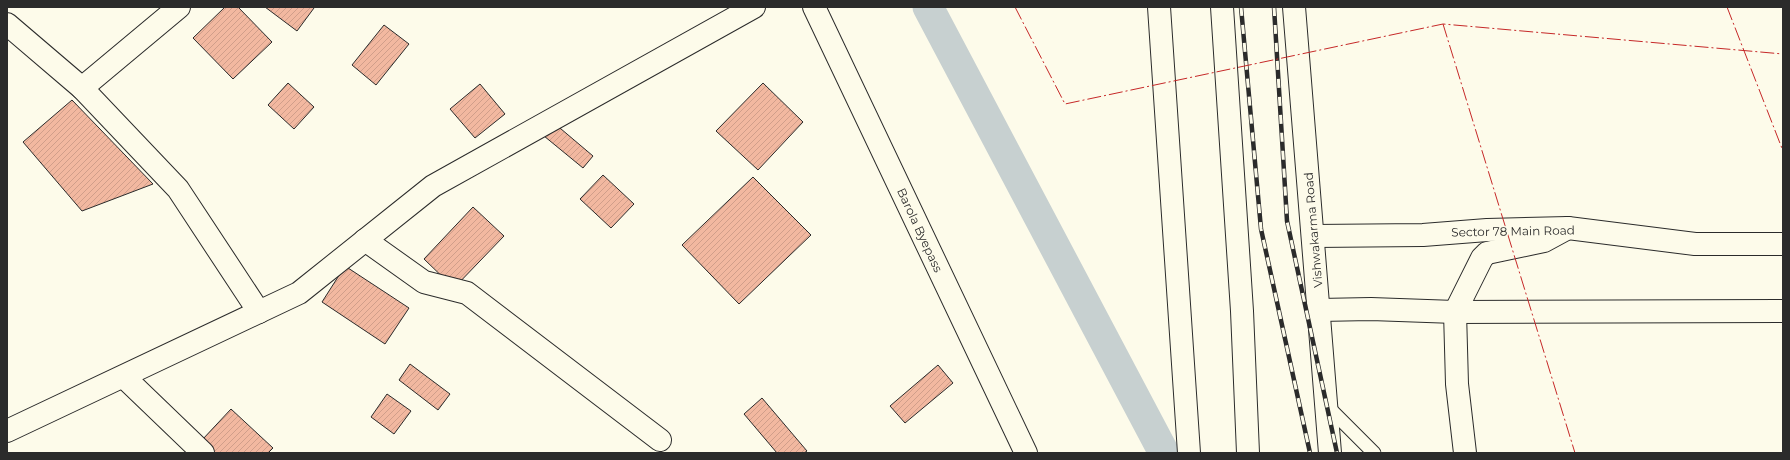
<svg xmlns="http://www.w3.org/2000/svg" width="1790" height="460" font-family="Montserrat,sans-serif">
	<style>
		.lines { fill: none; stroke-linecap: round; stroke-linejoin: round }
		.canal { stroke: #c7d0d0; stroke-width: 31 }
		.building { fill: url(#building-hatch); stroke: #2b2b2b }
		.service-casing { stroke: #2b2b2b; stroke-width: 15 }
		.minor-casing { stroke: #2b2b2b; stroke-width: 24 }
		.tertiary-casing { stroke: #2b2b2b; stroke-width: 24 }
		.secondary-casing { stroke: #2b2b2b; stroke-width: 24 }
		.primary-casing { stroke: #2b2b2b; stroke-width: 24 }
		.service { stroke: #fdfbea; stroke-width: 13 }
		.minor { stroke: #fdfbea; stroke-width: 22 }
		.tertiary { stroke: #fdfbea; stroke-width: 22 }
		.secondary { stroke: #fdfbea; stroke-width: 22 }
		.primary { stroke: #fdfbea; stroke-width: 22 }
		.rail-casing { stroke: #2b2b2b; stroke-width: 4.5 }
		.rail { stroke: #fdfbea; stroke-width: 3; stroke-dasharray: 9; stroke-linecap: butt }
		.power { stroke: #c62828; stroke-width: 1; stroke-dasharray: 14 3 2 3; stroke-linecap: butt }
		.labels { text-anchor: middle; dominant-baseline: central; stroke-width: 3; stroke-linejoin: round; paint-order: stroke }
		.street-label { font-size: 12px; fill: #2b2b2b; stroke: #fdfbea }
	</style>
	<defs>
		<pattern id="building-hatch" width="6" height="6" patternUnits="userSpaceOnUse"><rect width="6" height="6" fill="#f2b8a0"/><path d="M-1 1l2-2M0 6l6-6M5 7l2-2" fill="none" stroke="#d09e8a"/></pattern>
	</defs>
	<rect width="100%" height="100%" fill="#fdfbea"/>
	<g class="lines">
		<path class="canal" d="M928 7 1164 453"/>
	</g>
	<g class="building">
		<path d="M225 7H238L272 42 233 79 193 38Z"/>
		<path d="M265 7H313L314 8 297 31Z"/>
		<path d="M384 25 409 44 376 85 352 65Z"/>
		<path d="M288 83 314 107 294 129 268 105Z"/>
		<path d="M763 83 803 122 758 170 716 131Z"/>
		<path d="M480 84 505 114 475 138 450 109Z"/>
		<path d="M72 100 153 184 82 211 23 142Z"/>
		<path d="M554 123 593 156 583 168 544 136Z"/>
		<path d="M603 175 634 204 611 228 580 199Z"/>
		<path d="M753 177 811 235 739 304 682 245Z"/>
		<path d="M473 207 504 236 454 288 424 259Z"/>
		<path d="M345 266 409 308 385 344 322 302Z"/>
		<path d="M410 364 450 394 438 410 399 380Z"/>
		<path d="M938 365 953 383 905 423 890 406Z"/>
		<path d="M387 394 411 411 394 434 371 417Z"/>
		<path d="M762 398 807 451 804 453H777L744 414Z"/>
		<path d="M231 409 273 448 268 453H215L202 440Z"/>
	</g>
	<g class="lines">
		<g class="service-casing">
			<path id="service" d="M1326 405 1374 453"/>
		</g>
		<g class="minor-casing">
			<g id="minor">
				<path d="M814 7 1026 453"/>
				<path d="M1159 7 1189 453"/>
				<path d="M7 24 82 88 178 189 259 312"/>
				<path d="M82 88 179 7"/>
				<path d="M365 240 424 282 467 293 660 440"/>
				<path d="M124 377 203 453"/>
				<path d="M7 431 299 293 433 186 754 7"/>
			</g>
		</g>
		<g class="tertiary-casing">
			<path id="tertiary" d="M1465 453 1457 384 1455 312 1482 258 1487 253 1544 241 1568 228"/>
		</g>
		<g class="secondary-casing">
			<g id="secondary">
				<path d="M1222 7 1242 311 1248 453"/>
				<path d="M1294 7 1330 453"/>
			</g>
		</g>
		<g class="primary-casing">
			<g id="primary">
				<path d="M1314 236 1423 235 1487 230 1568 228 1695 244H1783"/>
				<path d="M1319 310 1371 309 1455 312 1783 311"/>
			</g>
		</g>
		<use href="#service" class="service"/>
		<use href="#minor" class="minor"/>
		<use href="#tertiary" class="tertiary"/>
		<use href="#secondary" class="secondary"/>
		<use href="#primary" class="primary"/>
		<g class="rail-casing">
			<g id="rail">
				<path d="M1241 7 1261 229 1310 453"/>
				<path d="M1274 7 1287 221 1337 453"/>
			</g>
		</g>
		<use href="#rail" class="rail"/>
		<g class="power">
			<path d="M1015 7 1065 104 1443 24 1783 54"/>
			<path d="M1727 7 1783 151"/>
			<path d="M1443 24 1575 453"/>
		</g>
	</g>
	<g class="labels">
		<g class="street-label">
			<text transform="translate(920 230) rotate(65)">Barola Byepass</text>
			<text transform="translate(1313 230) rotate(-95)">Vishwakarma Road</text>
			<text transform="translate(1513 231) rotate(-1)">Sector 78 Main Road</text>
		</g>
	</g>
	<rect width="1790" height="460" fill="none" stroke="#2b2b2b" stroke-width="16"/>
</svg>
